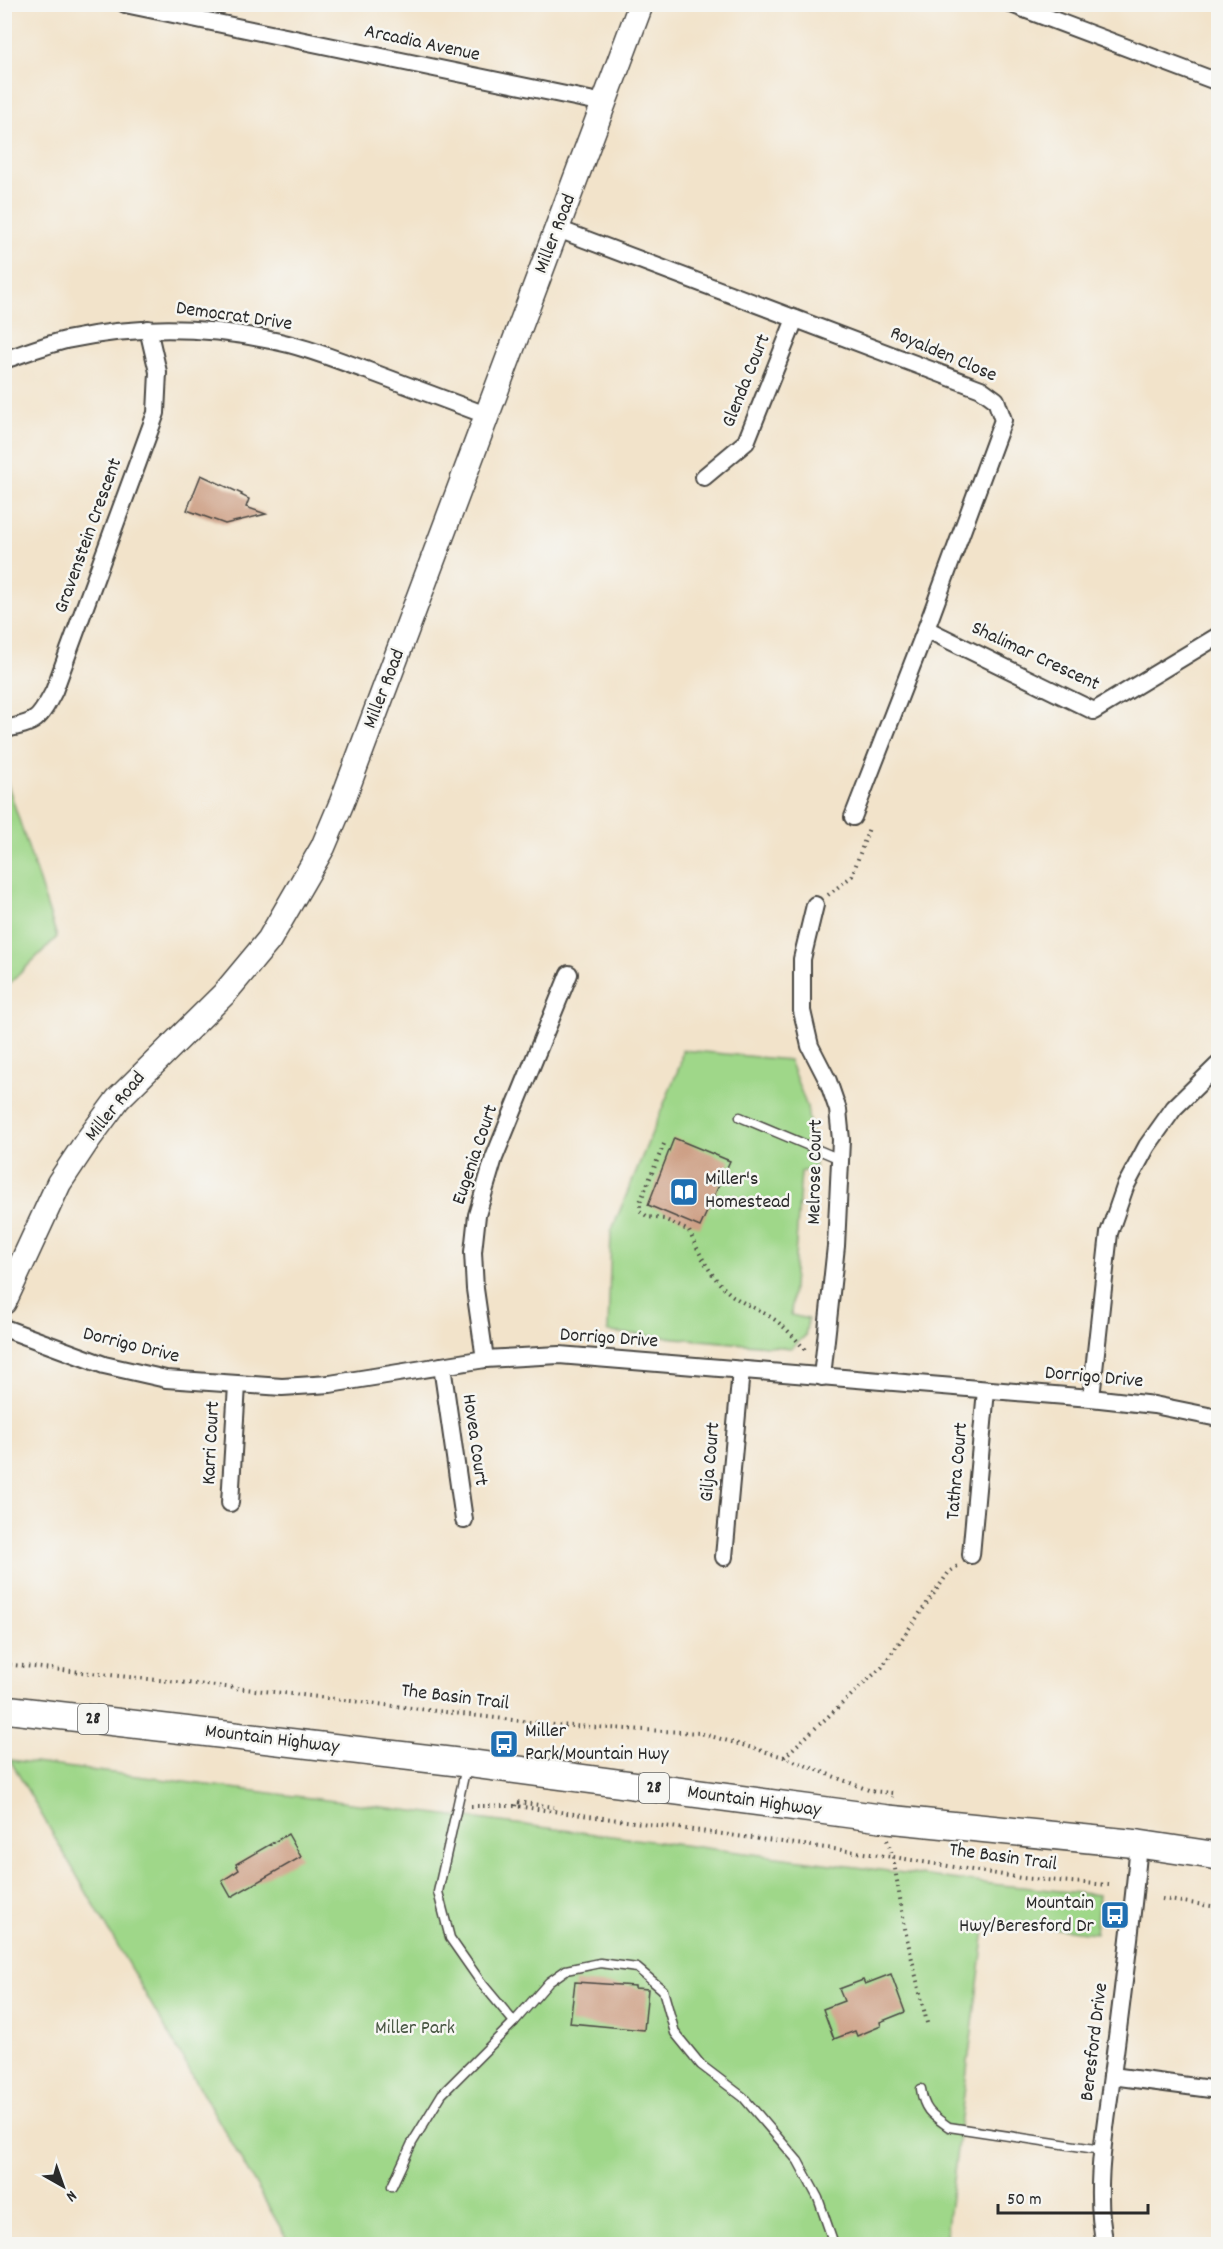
<svg xmlns="http://www.w3.org/2000/svg" width="1223" height="2249" font-family="Dekko,sans-serif">
	<style>
		.green { fill: #9fd789; stroke: #65815a; stroke-width: 1.5 }
		.building { fill: #cea086 }
		.lines { fill: none; stroke-linecap: round; stroke-linejoin: round }
		.service-casing { stroke: #494743; stroke-width: 11 }
		.minor-casing { stroke: #494743; stroke-width: 20 }
		.secondary-casing { stroke: #494743; stroke-width: 27 }
		.primary-casing { stroke: #494743; stroke-width: 30 }
		.path { stroke: #494743; stroke-width: 4; stroke-dasharray: 1.5 4.5; stroke-linecap: butt }
		.service { stroke: #fff; stroke-width: 8 }
		.minor { stroke: #fff; stroke-width: 16 }
		.secondary { stroke: #fff; stroke-width: 24 }
		.primary { stroke: #fff; stroke-width: 27 }
		.labels { text-anchor: middle; dominant-baseline: central; stroke-width: 5; stroke-linejoin: round; paint-order: stroke }
		.shield { fill: #f6f6f2; stroke: #686867; stroke-width: 1.5 }
		.shield-label { font-size: 18px; font-weight: bold; fill: #2b2b2b }
		.street-label { font-size: 20px; fill: #2b2b2b; stroke: #f6f6f2 }
		.poi-label { font-size: 20px; fill: #2b2b2b; stroke: #f6f6f2; text-anchor: start }
		.park-label { font-size: 20px; fill: #485642; stroke: #f6f6f2 }
	</style>
	<rect width="100%" height="100%" fill="#f6f6f2"/>
	<filter id="ink" filterUnits="userSpaceOnUse"><feTurbulence type="fractalNoise" baseFrequency=".0167" numOctaves="2"/><feDisplacementMap in="SourceGraphic" scale="12" xChannelSelector="R" yChannelSelector="G"/><feConvolveMatrix kernelMatrix="1 2 1 2 8 2 1 2 1" color-interpolation-filters="sRGB"/></filter>
	<filter id="wash" filterUnits="userSpaceOnUse"><feTurbulence type="fractalNoise" baseFrequency=".008" numOctaves="4" result="noise"/><feDisplacementMap in="SourceGraphic" scale="24" xChannelSelector="R" yChannelSelector="G"/><feGaussianBlur stdDeviation="1.35" result="paint"/><feColorMatrix in="noise" values="0 0 0 0 0 0 0 0 0 0 0 0 0 0 0 0 0 1.4 0 .05"/><feComposite in="paint" operator="in"/></filter>
	<g filter="url(#wash)">
		<rect width="100%" height="100%" fill="#f2e3ca"/>
		<g class="green">
			<path d="M4 773 57 937 5 988H4Z"/>
			<path d="M682 1050 789 1060 807 1107 815 1167 801 1172 791 1315 808 1319 805 1336 791 1348 608 1332 611 1232 680 1065Z"/>
			<path d="M10 1760 991 1884 1099 1895 1095 1933 986 1921 945 2244H290Z"/>
		</g>
		<g id="blocks">
			<g class="building">
				<path d="M201 475 242 494 241 495 249 499 246 507 266 514 225 524 187 510Z"/>
				<path d="M674 1138 730 1161 700 1227 648 1205Z"/>
				<path d="M288 1834 301 1857 231 1897 222 1881 239 1870 236 1864Z"/>
				<path d="M891 1974 905 2012 880 2022 881 2026 857 2036 855 2031 834 2039 823 2009 844 2001 839 1989 863 1980 865 1984Z"/>
				<path d="M575 1982 635 1986V1988L648 1989 644 2030 570 2023Z"/>
			</g>
		</g>
	</g>
	<g filter="url(#ink)">
		<use href="#blocks" fill-opacity="0" stroke="#494743" stroke-width="1.5"/>
		<g class="lines">
			<g class="service-casing">
				<g id="service">
					<path d="M740 1117 840 1159"/>
					<path d="M466 1767 438 1892 450 1938 480 1981 514 2022"/>
					<path d="M921 2089C924 2111 932 2115 949 2127L1102 2150"/>
					<path d="M392 2186 412 2143 442 2094 514 2022 549 1982 566 1970 600 1963 637 1968 663 1990 675 2033 701 2065 743 2097 798 2161 818 2198 834 2244"/>
				</g>
			</g>
			<g class="minor-casing">
				<g id="minor">
					<path d="M125 4 604 103"/>
					<path d="M1011 4 1218 82"/>
					<path d="M558 229 981 389 996 400 1003 420 926 629 853 817"/>
					<path d="M4 360C25 353 45 345 66 340 133 326 203 326 270 340 303 346 334 359 366 370 406 385 446 400 486 415"/>
					<path d="M704 477 746 442 795 319"/>
					<path d="M926 629 1094 711 1218 636"/>
					<path d="M4 729C37 723 39 720 54 691L156 413 158 372 148 329"/>
					<path d="M815 905 802 959V1011L810 1046 828 1081 838 1110 841 1140 836 1246 822 1377"/>
					<path d="M4 1328 104 1365 166 1379 282 1387 330 1384 485 1359 559 1355 1091 1398 1154 1405 1218 1418"/>
					<path d="M485 1359 475 1289 473 1252 477 1215 494 1158 569 974"/>
					<path d="M442 1366 464 1520"/>
					<path d="M1091 1398 1109 1233 1125 1187 1147 1146 1174 1108 1218 1065"/>
					<path d="M230 1503 237 1385"/>
					<path d="M971 1555 986 1390"/>
					<path d="M724 1557 741 1370"/>
					<path d="M1112 2076 1218 2090"/>
					<path d="M1105 2244C1093 2190 1105 2131 1112 2076 1122 1999 1132 1922 1139 1844"/>
				</g>
			</g>
			<g class="secondary-casing">
				<path id="secondary" d="M4 1302 59 1183 87 1141 118 1099 224 994 269 940 323 847 342 802 641 4"/>
			</g>
			<g class="primary-casing">
				<path id="primary" d="M4 1709 466 1763 888 1819 1139 1844 1218 1856"/>
			</g>
			<g class="path">
				<path d="M828 895 852 876 869 828"/>
				<path d="M664 1144 640 1202V1211L648 1217 664 1219 689 1231C700 1255 712 1280 733 1296 744 1304 757 1309 769 1316 784 1325 795 1338 806 1351"/>
				<path d="M4 1664 293 1694 555 1725 700 1733 784 1757 871 1791 893 1793 892 1797"/>
				<path d="M784 1757 882 1667 949 1572 959 1565"/>
				<path d="M471 1806H515L893 1857 1021 1878 1109 1885"/>
				<path d="M515 1806 516 1802 554 1807"/>
				<path d="M887 1840 893 1857 906 1934 928 2027"/>
				<path d="M1162 1899 1218 1907"/>
			</g>
			<use href="#service" class="service"/>
			<use href="#minor" class="minor"/>
			<use href="#secondary" class="secondary"/>
			<use href="#primary" class="primary"/>
		</g>
	</g>
	<defs>
		<g id="library-square" transform="scale(1.5)"><rect x="-9" y="-9" width="18" height="18" rx="4" fill="#1f6fb2" stroke="#f6f6f2"/><path d="M-6-4Q-3-5.5-.7-3.5V5Q-3 3-6 4ZM6-4Q3-5.5 .7-3.5V5Q3 3 6 4Z" fill="#fff"/></g>
		<g id="bus-square" transform="scale(1.5)"><rect x="-9" y="-9" width="18" height="18" rx="4" fill="#1f6fb2" stroke="#f6f6f2"/><path d="M-5-6H5V4H4V6H2V4H-2V6H-4V4H-5ZM-3.5-4V0h7V-4ZM-3.5 1.2v1.5H-2V1.2ZM2 1.2v1.5H3.5V1.2Z" fill="#fff"/></g>
	</defs>
	<g fill-rule="evenodd">
		<use href="#library-square" x="684" y="1192"/>
		<use href="#bus-square" x="504" y="1744"/>
		<use href="#bus-square" x="1115" y="1915"/>
	</g>
	<g class="labels">
		<g class="shield">
			<rect x="78" y="1704" width="30" height="30" rx="4.5"/>
			<rect x="639" y="1773" width="30" height="30" rx="4.5"/>
		</g>
		<g class="shield-label">
			<text x="93" y="1719">28</text>
			<text x="654" y="1788">28</text>
		</g>
		<g class="street-label">
			<text transform="translate(422 44) rotate(12)">Arcadia Avenue</text>
			<text transform="translate(556 234) rotate(-69)">Miller Road</text>
			<text transform="translate(234 317) rotate(8)">Democrat Drive</text>
			<text transform="translate(943 355) rotate(23)">Royalden Close</text>
			<text transform="translate(747 381) rotate(-68)">Glenda Court</text>
			<text transform="translate(89 536) rotate(-70)">Gravenstein Crescent</text>
			<text transform="translate(1035 657) rotate(25)">Shalimar Crescent</text>
			<text transform="translate(385 689) rotate(-69)">Miller Road</text>
			<text transform="translate(116 1107) rotate(-51)">Miller Road</text>
			<text transform="translate(476 1155) rotate(-71)">Eugenia Court</text>
			<text transform="translate(816 1172) rotate(-89)">Melrose Court</text>
			<text transform="translate(609 1339) rotate(4)">Dorrigo Drive</text>
			<text transform="translate(131 1346) rotate(14)">Dorrigo Drive</text>
			<text transform="translate(1094 1378) rotate(5)">Dorrigo Drive</text>
			<text transform="translate(474 1440) rotate(82)">Hovea Court</text>
			<text transform="translate(212 1443) rotate(-87)">Karri Court</text>
			<text transform="translate(711 1462) rotate(-85)">Gilja Court</text>
			<text transform="translate(958 1471) rotate(-85)">Tathra Court</text>
			<text transform="translate(455 1698) rotate(7)">The Basin Trail</text>
			<text transform="translate(272 1740) rotate(7)">Mountain Highway</text>
			<text transform="translate(754 1802) rotate(8)">Mountain Highway</text>
			<text transform="translate(1003 1858) rotate(8)">The Basin Trail</text>
			<text transform="translate(1095 2042) rotate(-83)">Beresford Drive</text>
		</g>
		<g class="poi-label">
			<text x="705" y="1180">Miller's<tspan x="705" dy="23">Homestead</tspan></text>
			<text x="525" y="1732">Miller<tspan x="525" dy="23">Park/Mountain Hwy</tspan></text>
			<text x="1094" y="1904" text-anchor="end">Mountain<tspan x="1094" dy="23">Hwy/Beresford Dr</tspan></text>
		</g>
		<g class="park-label">
			<text x="415" y="2029">Miller Park</text>
		</g>
	</g>
	<rect width="1223" height="2249" fill="none" stroke="#f6f6f2" stroke-width="24"/>
	<g transform="translate(63 2186) rotate(140)" stroke="#f6f6f2" stroke-width="4.5" paint-order="stroke">
	<path d="M0-4.5L10 22L0 15L-10 22Z" fill="#2b2b2b"/>
	<text y="-9" font-size="16" font-weight="bold" text-anchor="middle" fill="#2b2b2b">N</text>
	</g>
	<path d="M998 2204v9h150v-9" fill="none" stroke="#2b2b2b" stroke-width="3"/>
	<text x="1007" y="2204" font-size="18" fill="#2b2b2b" stroke="#f6f6f2" stroke-width="4.5" paint-order="stroke">50 m</text>
</svg>
